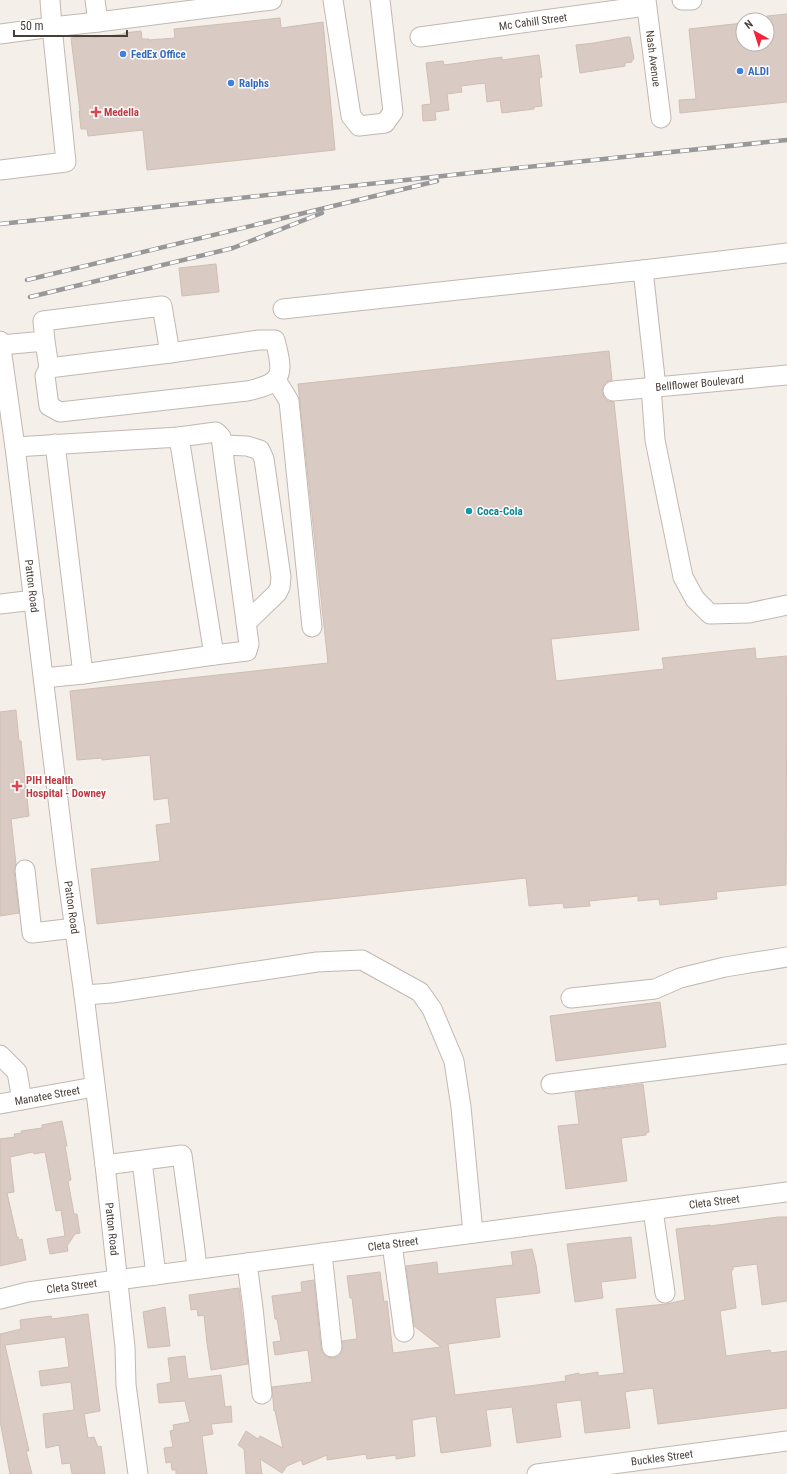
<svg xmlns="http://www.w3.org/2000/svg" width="787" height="1474" font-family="'Roboto Condensed',sans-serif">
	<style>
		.building { fill: #d9cbc3; stroke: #d0beb3 }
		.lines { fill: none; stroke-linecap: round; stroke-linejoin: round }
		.minor-casing { stroke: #c3b7b0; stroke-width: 21 }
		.minor { stroke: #fff; stroke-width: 19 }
		.rail-casing { stroke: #989898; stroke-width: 4.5 }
		.rail { stroke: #fff; stroke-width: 3; stroke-dasharray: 9; stroke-linecap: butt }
		.shop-dot { fill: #3f7fe0; stroke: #fff; stroke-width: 1.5 }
		.health-dot { fill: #e0444e; stroke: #fff; stroke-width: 1.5 }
		.culture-dot { fill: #0f9aa8; stroke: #fff; stroke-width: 1.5 }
		.labels { text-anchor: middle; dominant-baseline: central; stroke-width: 3; stroke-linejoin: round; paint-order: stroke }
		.street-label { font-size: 11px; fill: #483e38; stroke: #fff }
		.shop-label { font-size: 11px; font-weight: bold; fill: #366cbe; stroke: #fff; text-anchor: start }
		.health-label { font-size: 11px; font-weight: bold; fill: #be3a42; stroke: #fff; text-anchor: start }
		.culture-label { font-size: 11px; font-weight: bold; fill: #0d838f; stroke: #fff; text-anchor: start }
	</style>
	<rect width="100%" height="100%" fill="#f5efea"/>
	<g class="building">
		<path d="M787 14V102L680 113 679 100 696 99 689 29 743 23V44H767V16Z"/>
		<path d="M280 18 281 28 323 22 335 150 147 170 143 130 88 136 87 129H81L79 111H80L71 38 90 36 91 38 124 34V33L141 31 142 39H149V40L175 38 174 29Z"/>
		<path d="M627 37H630L634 59 632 60V62L625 63V66L580 73 576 45 594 43Z"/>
		<path d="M539 55 542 77 539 78 542 106 534 107V109L502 113 500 100 487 102 485 83 461 86 462 92 447 94 449 110 435 112 436 120 423 121 422 105 431 104 426 63 443 61 444 65 502 57V60Z"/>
		<path d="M216 264 219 292 182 296 179 268Z"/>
		<path d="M609 351 612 380 606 382 603 386 602 392 604 398 608 401 614 402 639 630 551 639 556 681 664 669 662 658 755 648 756 659 787 656 786 885 716 892 717 899 660 905 659 899 638 901V896L589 901 590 906 564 908 563 903 529 906 526 878 97 924 91 869 160 861 156 825 171 823 168 798 154 800 150 755 102 760V758L77 760 70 691 328 663 298 384Z"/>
		<path d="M16 710 19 741H21L29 816 11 819 16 864 14 871 19 913 0 916V712Z"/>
		<path d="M660 1002 666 1047 556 1061 550 1016Z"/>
		<path d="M643 1084 649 1132 646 1133V1135L621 1138 627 1181 566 1189 558 1126 579 1124 575 1092Z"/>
		<path d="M62 1121 67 1146H65L71 1180 68 1181 74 1214H77L80 1233 75 1234 67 1246 68 1251 50 1254 47 1239 65 1236 61 1210 56 1211 45 1152 34 1154 33 1152 10 1157 14 1192 7 1193 17 1237H18L19 1240 22 1239 26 1260 0 1266V1139L15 1137 14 1134 22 1133 21 1131 42 1128V1125Z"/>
		<path d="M778 1217H787V1301L762 1305 757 1264 733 1267V1270H731L736 1308 720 1311 726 1356 770 1350 771 1353 787 1351V1408L658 1424 653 1388 630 1391 625 1392 630 1428 585 1433 581 1400 556 1403 561 1437 517 1443 512 1407 486 1410 491 1446 441 1453 436 1416 412 1420 415 1456 396 1459V1455L367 1459 366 1454 327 1460V1455L303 1465 301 1460 287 1466 282 1473 260 1459 262 1474H246L244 1449 238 1445 246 1431 258 1439 260 1436 283 1448 275 1411H274L272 1387 312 1382 308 1350 275 1355 273 1342 281 1341 277 1319H275L272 1296 302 1292 301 1282 314 1280 321 1348 323 1353 327 1357 334 1358 339 1356 342 1351V1341L357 1339 352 1298H350L347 1276 380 1272 384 1302 387 1301 393 1353 441 1347 414 1326 406 1266 437 1262 438 1274 513 1265 511 1252 532 1249 536 1265 540 1293 495 1298 500 1337 448 1344 455 1395 529 1386 566 1381 565 1376 579 1373V1375L598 1372V1376L624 1373 616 1309 666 1304 685 1300 676 1229 710 1225V1226Z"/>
		<path d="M631 1237 636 1278 601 1282 603 1298 575 1302 567 1244Z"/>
		<path d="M239 1288 248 1364 211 1370 207 1343 204 1315 198 1316 197 1309 191 1310 189 1295Z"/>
		<path d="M165 1307 170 1346 148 1348 143 1312Z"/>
		<path d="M88 1314 100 1411 84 1414 88 1438 94 1437 98 1447 101 1446 105 1474H72L70 1463 62 1464 59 1445 46 1448 43 1414 74 1410 71 1382 41 1386 39 1371 69 1367 65 1337 5 1345 29 1451H26L32 1474H10L0 1421V1334L21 1329 20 1320 51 1316 52 1319Z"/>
		<path d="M185 1356 188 1379 221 1375 225 1407 231 1406 232 1422 211 1424 213 1434 202 1436 207 1474H176V1470H172L171 1462 166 1463 164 1448 173 1447 170 1431 174 1430 173 1425 190 1422 185 1401 159 1403 157 1384 171 1382 168 1358Z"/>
	</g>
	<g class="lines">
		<g class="minor-casing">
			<g id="minor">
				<path d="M50 0 52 27 98 22"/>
				<path d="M95 0 98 22 272 0"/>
				<path d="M333 0 351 116 359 126 385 123 393 112 380 0"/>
				<path id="s1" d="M646 0 661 118"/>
				<path d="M682 0H692"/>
				<path d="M0 34 52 27 66 162 0 170"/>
				<path id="s2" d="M420 37 646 6"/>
				<path d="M643 270 787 253"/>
				<path d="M283 309 643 270 656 387"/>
				<path id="s3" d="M0 341 15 447 66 865 84 995 105 1165 125 1347 126 1385 138 1474"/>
				<path d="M1 345 45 341 43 321 162 306 170 353 49 368 45 341"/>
				<path d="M49 368 45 376 49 406 60 412 247 391C284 383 284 375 275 340H259L170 353"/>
				<path d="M276 380 289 401 312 627"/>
				<path d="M651 387 655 440 683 577 695 599 710 614 749 613 787 605"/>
				<path id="s4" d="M613 391 787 375"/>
				<path d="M179 437 216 432 221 437 249 644 247 651 214 655"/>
				<path d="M55 444 83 674"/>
				<path d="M223 445 247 446 260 450 264 459 281 577 280 587 277 593 246 623"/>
				<path d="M15 447 179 437 214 655 83 674 44 678"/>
				<path d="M0 604 34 600"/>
				<path d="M25 870 32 933 75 928"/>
				<path d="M84 995 112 993 317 962 362 960 420 992 432 1009 454 1061 461 1107 473 1233"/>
				<path d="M571 998 655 989 680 978 725 967 787 957"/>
				<path d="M0 1055 17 1072 22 1100"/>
				<path d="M551 1084 787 1054"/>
				<path id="s5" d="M0 1104 94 1087"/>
				<path d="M142 1161 156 1275"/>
				<path d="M105 1165 182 1155 195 1250 197 1269"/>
				<path d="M653 1210 665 1293"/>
				<path d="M392 1244 404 1332"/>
				<path d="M322 1253 332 1347"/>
				<path d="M247 1263 253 1308 262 1394"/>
				<path id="s6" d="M0 1299 28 1292 117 1280 787 1192"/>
				<path id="s7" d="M537 1474 787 1441"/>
			</g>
		</g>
		<use href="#minor" class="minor"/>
		<g class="rail-casing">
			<g id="rail">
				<path d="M0 224 507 169 787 140"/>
				<path d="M27 280 437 181"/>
				<path d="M30 297 233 248 322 213"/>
			</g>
		</g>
		<use href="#rail" class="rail"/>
	</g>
	<g class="shop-dot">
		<circle cx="123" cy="54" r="4"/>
		<circle cx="740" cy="71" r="4"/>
		<circle cx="231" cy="83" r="4"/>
	</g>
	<g class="health-dot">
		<path d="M94 106h4v4h4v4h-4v4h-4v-4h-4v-4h4z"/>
		<path d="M15 780h4v4h4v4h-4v4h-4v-4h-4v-4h4z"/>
	</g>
	<circle class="culture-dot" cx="469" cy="511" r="4"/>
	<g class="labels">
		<g class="street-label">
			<text stroke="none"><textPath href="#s2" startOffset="114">Mc Cahill Street</textPath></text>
			<text stroke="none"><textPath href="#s1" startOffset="59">Nash Avenue</textPath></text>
			<text stroke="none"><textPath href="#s4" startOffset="87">Bellflower Boulevard</textPath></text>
			<text stroke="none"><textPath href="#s3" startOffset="247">Patton Road</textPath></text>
			<text stroke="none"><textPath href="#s3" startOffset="571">Patton Road</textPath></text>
			<text stroke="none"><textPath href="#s5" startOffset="48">Manatee Street</textPath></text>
			<text stroke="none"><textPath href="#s6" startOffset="721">Cleta Street</textPath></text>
			<text stroke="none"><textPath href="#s3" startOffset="895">Patton Road</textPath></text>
			<text stroke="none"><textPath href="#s6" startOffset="397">Cleta Street</textPath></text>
			<text stroke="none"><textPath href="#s6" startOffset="73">Cleta Street</textPath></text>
			<text stroke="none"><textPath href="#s7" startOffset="126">Buckles Street</textPath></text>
		</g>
		<g class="shop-label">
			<text x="131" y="54">FedEx Office</text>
			<text x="748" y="71">ALDI</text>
			<text x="239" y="83">Ralphs</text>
		</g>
		<g class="health-label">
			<text x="104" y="112">Medella</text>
			<text x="26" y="780">PIH Health<tspan x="26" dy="13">Hospital - Downey</tspan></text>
		</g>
		<g class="culture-label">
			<text x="477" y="511">Coca-Cola</text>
		</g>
	</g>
	<g transform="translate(755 32) rotate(321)"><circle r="19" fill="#ffffff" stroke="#b6b2af"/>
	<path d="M0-3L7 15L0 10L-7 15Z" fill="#f22437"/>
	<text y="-6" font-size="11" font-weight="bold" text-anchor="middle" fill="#483e38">N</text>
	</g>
	<path d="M14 30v6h113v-6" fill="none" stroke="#483e38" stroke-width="2"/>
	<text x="20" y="30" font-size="12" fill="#483e38" stroke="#ffffff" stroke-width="3" paint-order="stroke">50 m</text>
</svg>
